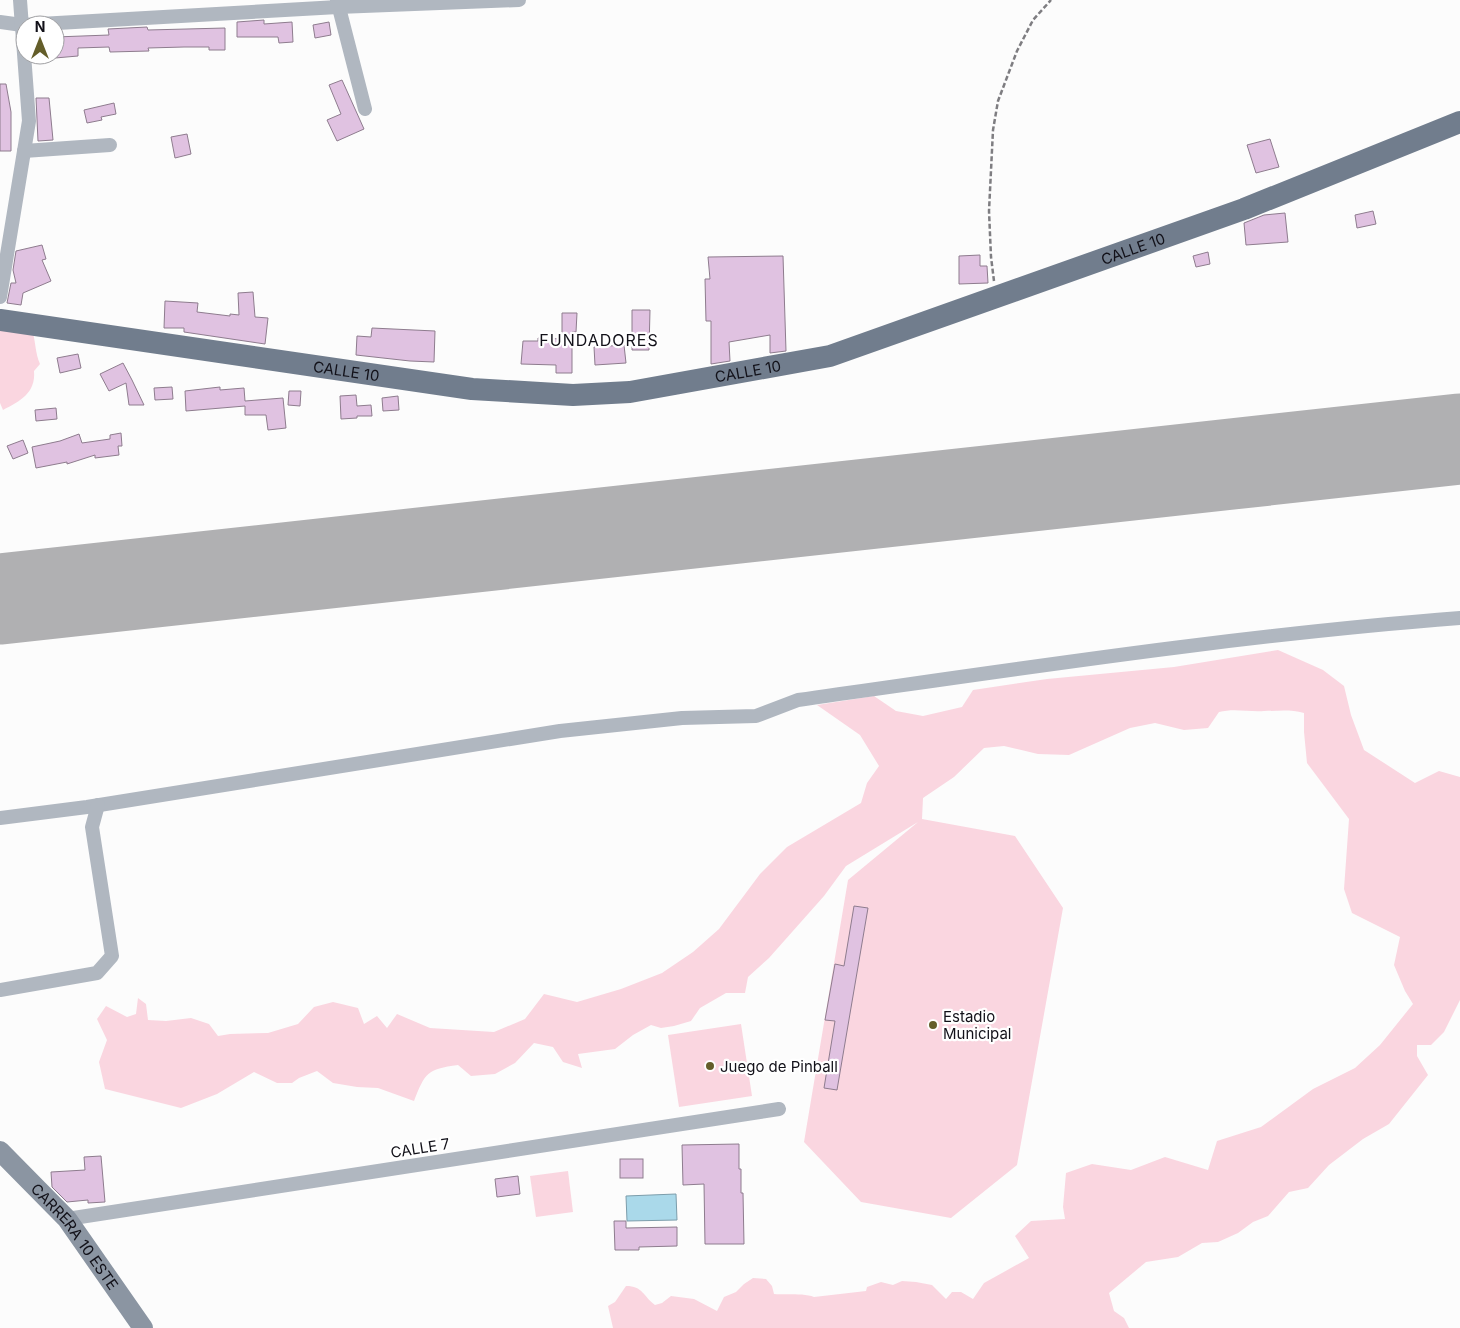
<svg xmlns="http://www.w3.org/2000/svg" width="1460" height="1328" font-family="Inter,sans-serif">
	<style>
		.green { fill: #fad6e0 }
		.water { fill: #aad9ea; stroke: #7c9dab }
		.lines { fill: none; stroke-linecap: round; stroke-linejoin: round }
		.runway { stroke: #b0b0b2; stroke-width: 91 }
		.building { fill: #e0c2e1; stroke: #8e7c8e }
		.path { stroke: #7e7d81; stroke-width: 2.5; stroke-dasharray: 5 2.5; stroke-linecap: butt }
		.street { stroke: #b0b7c0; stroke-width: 14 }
		.secondary { stroke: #8b95a2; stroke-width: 20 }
		.primary { stroke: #717d8d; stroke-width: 22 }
		.poi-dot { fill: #645e2a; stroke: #fff; stroke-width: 2 }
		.labels { text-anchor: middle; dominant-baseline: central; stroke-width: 4.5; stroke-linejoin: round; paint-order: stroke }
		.street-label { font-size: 15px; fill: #121119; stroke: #fff }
		.poi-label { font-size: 15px; fill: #121119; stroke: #fff; text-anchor: start }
		.neighbourhood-label { font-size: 16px; letter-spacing: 1px; fill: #121119; stroke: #fff }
	</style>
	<rect width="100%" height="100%" fill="#fcfcfc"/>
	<g class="green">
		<path d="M0 330H32C36 342 35 353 40 364L34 371C36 393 20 401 3 410L0 403Z"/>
		<path d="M1278 650 1323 670 1344 686 1351 715 1364 750 1415 783 1439 771 1460 777V1000L1444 1032 1431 1045H1417V1056L1428 1075 1389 1124 1363 1139 1329 1165 1308 1188 1289 1192 1268 1216 1253 1222 1238 1233 1218 1242 1202 1243 1178 1257 1146 1262 1109 1293 1114 1311 1124 1318 1129 1328H613L608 1306 615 1302 626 1286C643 1286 643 1296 655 1305L662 1303 671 1296 694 1299 717 1311 724 1297 736 1292 744 1284 753 1278 766 1279 772 1286 774 1294C786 1295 804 1293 814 1297L866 1291 867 1287 881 1282 893 1285 902 1281 916 1282 932 1285 946 1299 952 1292H961L973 1299 984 1283 1029 1258 1015 1236 1031 1221 1065 1219 1063 1207 1066 1173 1092 1164 1131 1170 1165 1157 1208 1170 1217 1141 1261 1127 1313 1089 1355 1068 1380 1045 1413 1004 1405 991 1394 965 1400 937 1352 913 1344 889 1349 819 1307 763 1304 732V713C1290 709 1278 711 1264 711 1248 712 1234 708 1219 712L1208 728 1184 730 1155 723 1130 728 1069 755 1038 754 1004 746 984 748 954 777 923 798 922 819 1015 836 1063 908 1017 1165 951 1218 861 1202 804 1142 848 880 918 822 846 866 824 896 769 958 748 977 745 993H726L700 1008 691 1021 674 1026 661 1028 651 1025 633 1035 615 1049 578 1054 582 1068 563 1062 553 1047 534 1043 515 1063 495 1074 471 1076 458 1065C427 1069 425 1073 414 1101L378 1088 357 1087 333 1083 317 1071 299 1078 292 1083H277L254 1072 217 1094 181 1108 105 1089 99 1062 107 1040 97 1019 106 1006 127 1017 136 1014 138 998 146 1004 148 1020 166 1021 191 1018 209 1024 218 1036 230 1034 268 1033 298 1024 314 1007 333 1002 358 1008 364 1024 377 1016 387 1028 397 1014 430 1028 494 1032 525 1019 544 994 577 1002 621 989 662 973 693 952 719 929 760 874 787 847 861 803 867 783 879 766 860 735 817 705 874 696 896 711 923 716 962 707 973 690 1047 679 1174 667Z"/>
		<path d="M741 1024 752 1096 679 1107 668 1035Z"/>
		<path d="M568 1171 573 1212 536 1217 530 1176Z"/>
	</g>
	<path class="water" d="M676 1194 677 1220 627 1221 626 1196Z"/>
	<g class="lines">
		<path class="runway" d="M0 599 1460 439"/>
	</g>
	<g class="building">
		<path d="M264 20V24L292 22 293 42 279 43 278 37H237V22Z"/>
		<path d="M329 22 331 35 315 38 313 25Z"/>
		<path d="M147 27 148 30 225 28V50H209V47H184L148 48 149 51 110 52 109 47 78 48V56L55 58V37L109 35 108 29Z"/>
		<path d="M342 80 364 129 337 141 327 120 341 114 329 85Z"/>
		<path d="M0 84H6L11 112V151H0Z"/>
		<path d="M36 98H49L53 140 38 141Z"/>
		<path d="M114 103 116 114 101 117 102 120 87 123 84 110Z"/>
		<path d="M187 134 191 154 175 158 171 137Z"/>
		<path d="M1270 139 1279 167 1256 173 1247 145Z"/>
		<path d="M1373 211 1376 224 1357 228 1355 215Z"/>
		<path d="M1285 213 1288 242 1246 245 1244 223 1264 215Z"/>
		<path d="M42 245 46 259 42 260 51 281 23 293 21 305 7 303 11 283H16L13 270 16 251Z"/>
		<path d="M1208 252 1210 264 1196 267 1193 256Z"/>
		<path d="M980 255V266H987L988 283 959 284V256Z"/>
		<path d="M783 256 786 351 770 353V335L729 342 730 361 711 364V321H706L705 279H710L708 257Z"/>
		<path d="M253 292 255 317 268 318 265 344 184 332V328H164L165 301 198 303 197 312 230 316V314L239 315 238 293Z"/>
		<path d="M632 310H650L649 350H632Z"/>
		<path d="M562 313H577L576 332H572V373H556V365L521 364 523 341H538V338L562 339Z"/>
		<path d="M372 328 435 331 434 362 410 361 356 355 357 336 371 337Z"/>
		<path d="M624 345 626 363 595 365 594 347Z"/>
		<path d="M78 354 81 368 60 373 57 358Z"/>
		<path d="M123 363 132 380 144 405H129L126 383 109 391 100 374Z"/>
		<path d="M172 387 173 399 155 400 154 388Z"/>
		<path d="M220 387V390L244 388 245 401 283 398 286 428 268 430 266 415H245V406L186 411 185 391Z"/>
		<path d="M289 391H301L300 406 288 405Z"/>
		<path d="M356 395 357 406 371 405 372 416H357V418L341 419 340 396Z"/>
		<path d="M398 396 399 410 383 411 382 398Z"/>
		<path d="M56 408 57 419 36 421 35 410Z"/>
		<path d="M121 433 122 446H118L119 455 95 458V455L67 464V462L36 468 32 447 60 441 79 434 82 443 110 439V435Z"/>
		<path d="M23 440 28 453 13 459 7 446Z"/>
		<path d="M854 906 868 908 837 1090 824 1088 835 1021 825 1020 835 964 844 966Z"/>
		<path d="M739 1144V1169H741V1193H743L744 1244H705L704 1184 683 1185 682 1145Z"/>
		<path d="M101 1156 105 1202 88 1203V1200L67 1202 52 1187 51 1172 85 1170 84 1157Z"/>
		<rect x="620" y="1159" width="23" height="19"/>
		<path d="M518 1176 520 1194 497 1197 495 1179Z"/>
		<path d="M614 1221H626V1228L677 1227V1246L639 1247V1250H615Z"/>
	</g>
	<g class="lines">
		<path class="path" d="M994 281 991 257 989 211 993 130 998 101 1017 51 1033 20 1051 0"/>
		<g class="street">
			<path d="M337 0 365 109"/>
			<path d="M0 22 22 25 338 7 519 0"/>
			<path d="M24 151 110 145"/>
			<path d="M0 297 29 121 20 0"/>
			<path d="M0 818 87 807 560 731 682 718 756 716 798 700C1018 669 1238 635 1460 618"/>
			<path d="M0 990 97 973 112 956 92 827 98 805"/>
			<path d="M67 1219 779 1109"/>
		</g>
		<path class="secondary" id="s1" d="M0 1151 67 1219 143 1328"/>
		<path class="primary" id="s2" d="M0 320 472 389 573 395 630 392 830 356 1244 209 1460 122"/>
	</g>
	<g class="poi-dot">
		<circle cx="933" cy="1025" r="5"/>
		<circle cx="710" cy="1066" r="5"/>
	</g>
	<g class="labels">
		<g class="street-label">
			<text stroke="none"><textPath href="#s2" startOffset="1160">CALLE 10</textPath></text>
			<text stroke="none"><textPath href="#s2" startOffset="350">CALLE 10</textPath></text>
			<text stroke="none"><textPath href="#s2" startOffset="755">CALLE 10</textPath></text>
			<text transform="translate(420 1148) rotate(-9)">CALLE 7</text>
			<text stroke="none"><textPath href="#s1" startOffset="114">CARRERA 10 ESTE</textPath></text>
		</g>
		<g class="poi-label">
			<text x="943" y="1016">Estadio<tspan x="943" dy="17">Municipal</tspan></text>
			<text x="720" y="1066">Juego de Pinball</text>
		</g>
		<g class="neighbourhood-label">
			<text x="599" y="340">FUNDADORES</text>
		</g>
	</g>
	<g transform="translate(40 40)"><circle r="24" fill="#ffffff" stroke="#a0a0a3"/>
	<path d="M0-4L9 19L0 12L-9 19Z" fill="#645e2a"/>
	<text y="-8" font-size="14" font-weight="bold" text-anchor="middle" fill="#121119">N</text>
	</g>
</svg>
